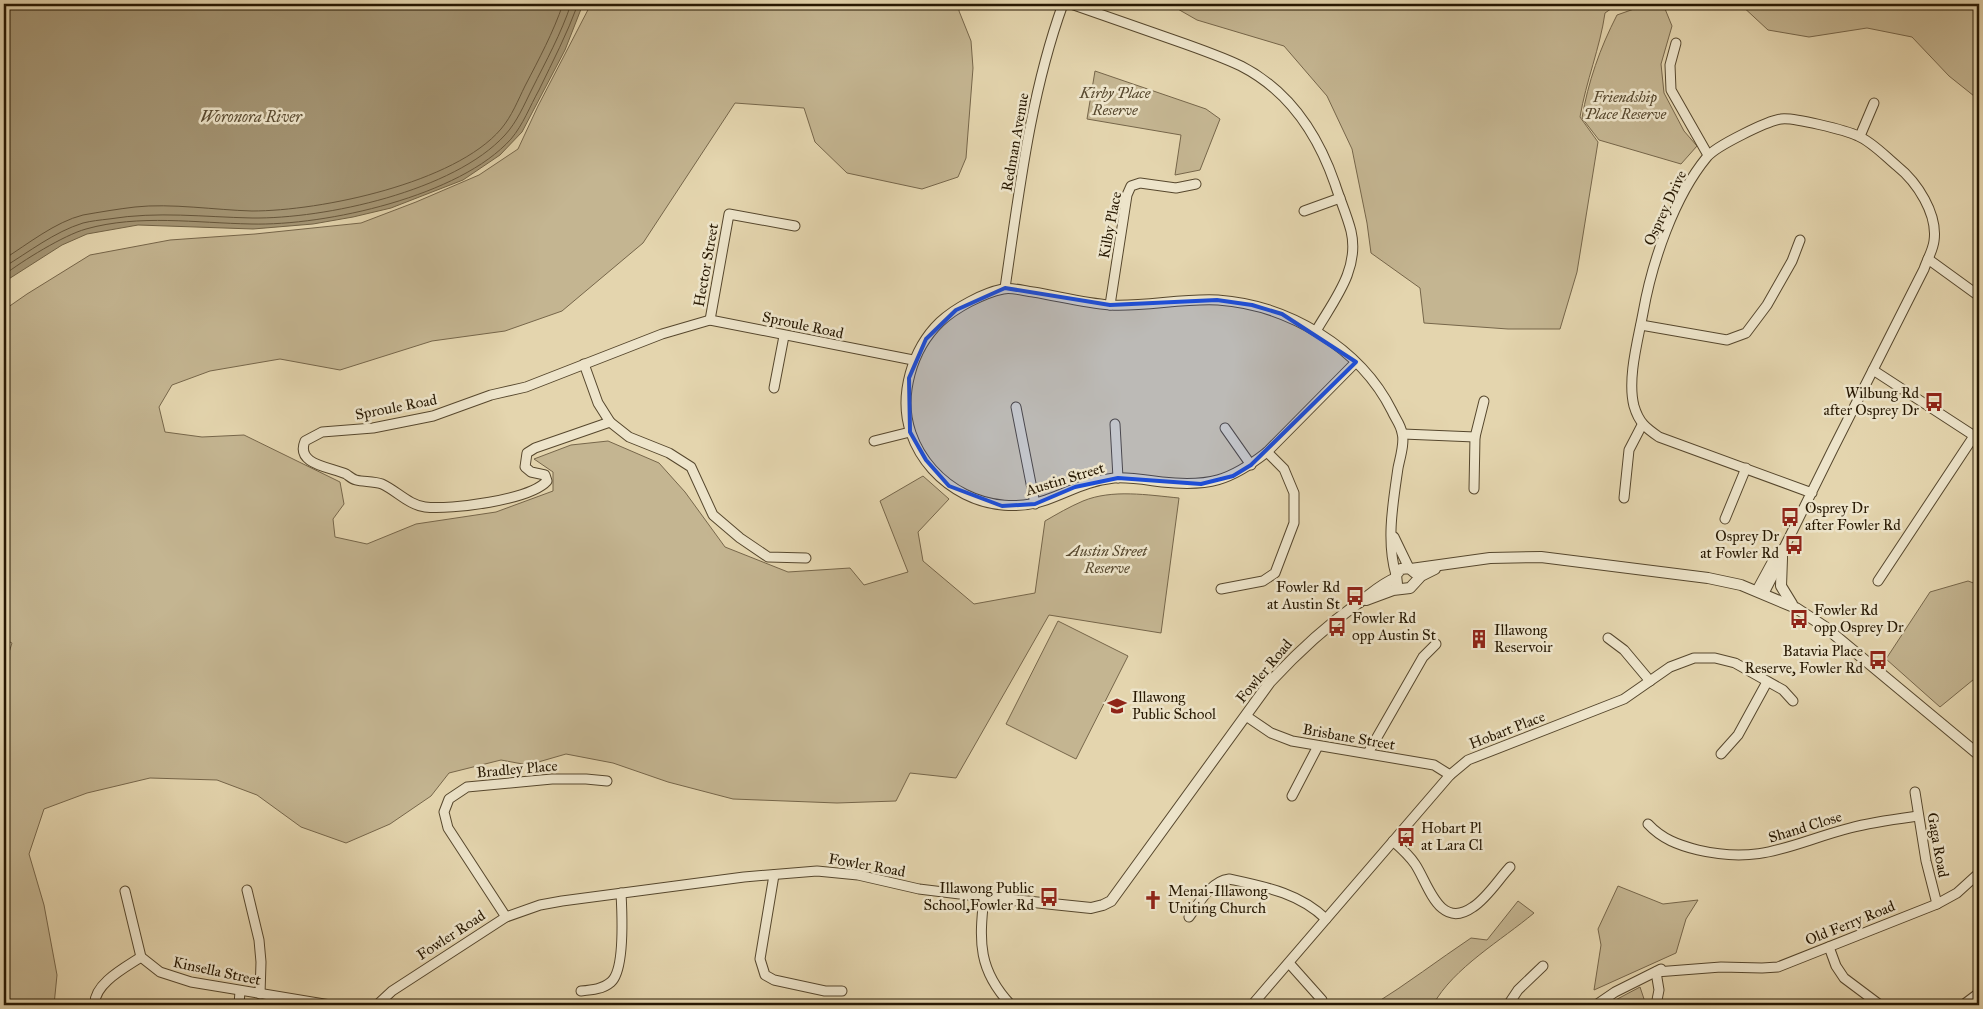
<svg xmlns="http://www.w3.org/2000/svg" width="1983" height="1009" font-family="'IM FELL Great Primer',serif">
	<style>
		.green { fill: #c4b591; stroke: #76664a }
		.water { fill: #a49574; stroke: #726346 }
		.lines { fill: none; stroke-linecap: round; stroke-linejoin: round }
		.shore { stroke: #66563b; stroke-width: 1 }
		.minor-casing { stroke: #56472d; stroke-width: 11 }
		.tertiary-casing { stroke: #56472d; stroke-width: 12 }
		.minor { stroke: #ede4ca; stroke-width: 9 }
		.tertiary { stroke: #ede4ca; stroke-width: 10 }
		.marked { fill: #1d4ed8; fill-opacity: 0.2; stroke: #1d4ed8; stroke-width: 4; stroke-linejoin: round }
		.labels { text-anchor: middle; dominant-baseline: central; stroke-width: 5; stroke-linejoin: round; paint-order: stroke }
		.park-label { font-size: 15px; font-style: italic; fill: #56472d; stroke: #ede4ca }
		.street-label { font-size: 15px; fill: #271802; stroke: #ede4ca }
		.poi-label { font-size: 15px; fill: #271802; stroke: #ede4ca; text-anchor: start }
		.water-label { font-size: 16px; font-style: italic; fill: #594a30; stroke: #ede4ca }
	</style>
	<rect width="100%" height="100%" fill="#e4d5ae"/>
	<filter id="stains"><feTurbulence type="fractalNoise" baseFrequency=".004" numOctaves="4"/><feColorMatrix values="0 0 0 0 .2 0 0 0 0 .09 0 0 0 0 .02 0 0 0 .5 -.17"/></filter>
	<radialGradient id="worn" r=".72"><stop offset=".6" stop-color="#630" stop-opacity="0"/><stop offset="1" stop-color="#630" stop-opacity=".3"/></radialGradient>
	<g class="green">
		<path d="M591 4H959V11L971 41 973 68 966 158 958 177 922 189 847 173 815 142 804 108 735 103 643 243 562 311 505 331 432 341 340 370 280 359 210 371 172 385 159 407 165 432 202 437 244 435 340 482 344 504 333 519 335 537 367 544 416 524 496 512 553 491V472L534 459 571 445 608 441 659 463 685 492 725 547 788 572 850 568 864 585 908 572 880 501 923 476 949 499 918 532 923 561 974 604 1035 593 1045 521C1057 514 1069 507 1083 501 1112 489 1148 495 1179 498L1161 633 1049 615 956 778 910 773 896 801 837 803 733 799 668 782 613 763 566 754 528 765 501 760 449 773 431 796 390 824 346 843 301 827 257 795 217 780 150 778 87 793 44 809 29 854 44 905 57 975 54 1005H4V668L12 643 4 639V310L27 294 90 255 170 240 255 234 361 223 416 202 479 175 518 149 538 106Z"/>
		<path d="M1169 4H1618L1605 13C1600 48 1586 81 1580 117L1598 142 1577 272 1560 329H1508L1424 323 1420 288 1371 253 1367 223 1352 149 1327 96 1284 46 1197 20Z"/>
		<path d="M1648 4H1663L1672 26 1661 64 1664 93 1684 131 1697 146 1681 164 1599 140 1582 118C1588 82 1600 48 1617 15Z"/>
		<path d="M1740 4H1979V100L1949 76 1912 37 1867 28 1809 37 1768 30Z"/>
		<path d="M1095 71 1206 109 1220 119 1200 170 1175 175 1181 135 1087 119Z"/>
		<path d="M1968 581 1979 585V675L1940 707 1886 659 1930 592Z"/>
		<path d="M1058 621 1128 656 1076 759 1006 724Z"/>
		<path d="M1618 886 1663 904 1698 900 1686 919 1676 953 1594 990 1601 945 1598 929Z"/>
		<path d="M1518 901 1534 913C1502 940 1453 968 1433 1005H1373C1407 984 1438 960 1471 938L1487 940Z"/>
		<path d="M1640 987 1644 999 1640 1005H1606Z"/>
	</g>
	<path class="water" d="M9 4H583L565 50 522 132 500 155 463 180 391 208 353 217 313 224 253 229 138 225 87 234 62 245 4 282V7Z"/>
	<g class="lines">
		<g class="shore">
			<path d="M4 259C28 244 55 222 83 215 100 212 118 209 135 207 171 203 215 210 252 211 321 211 455 183 501 129 512 116 518 100 525 86 539 59 553 33 563 4"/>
			<path d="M4 267C29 252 54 232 83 223 91 221 100 220 109 219 158 211 203 217 252 218 325 219 454 191 505 135 517 122 524 105 532 89 546 61 561 34 571 4"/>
			<path d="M4 275C22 261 64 235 86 229 139 214 196 223 251 224 326 226 460 196 511 139 523 125 530 106 539 90 553 61 567 34 578 4"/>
		</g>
		<g class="minor-casing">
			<g id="minor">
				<path d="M1071 4C1105 16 1140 28 1174 40 1197 48 1220 56 1241 66 1290 91 1318 135 1335 184 1340 200 1347 215 1351 231 1360 269 1334 300 1316 331"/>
				<path d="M1676 43 1670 65 1671 90 1708 155"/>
				<path d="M1860 136 1874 103"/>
				<path d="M1304 211 1340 198"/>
				<path d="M1928 259 1979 296"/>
				<path d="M1005 288C1019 193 1030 95 1063 4"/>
				<path d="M1110 305 1127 195 1131 186 1140 183 1176 188 1196 184"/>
				<path d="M710 320 729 214 795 226"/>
				<path d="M1641 325 1727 340 1746 333 1767 305 1792 261 1800 240"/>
				<path d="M1356 362 1267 452C1230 481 1209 487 1162 482 1146 480 1130 477 1114 478 1087 481 1071 491 1046 500 991 519 930 488 911 433 898 396 912 349 940 322 955 308 983 293 1003 289 1012 287 1024 291 1033 292 1058 296 1084 303 1110 305 1145 307 1182 298 1218 300 1288 305 1360 347 1392 411 1395 418 1401 425 1402 433 1405 442 1400 458 1398 468 1393 503 1386 541 1396 575"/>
				<path d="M584 364 598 403 610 422 629 437 669 453 691 467 713 515 740 538 768 557 806 558"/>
				<path d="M1873 370 1979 439"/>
				<path d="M774 388 784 336"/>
				<path d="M1016 407 1035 504"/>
				<path d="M610 422 535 448 527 453 525 467 531 472 545 475 547 481C530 500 451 510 425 507 409 505 397 491 382 484 373 481 364 482 356 480 352 479 349 476 346 474 331 467 295 465 305 441L322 432 373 428 433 416 491 395 526 387 662 334 710 320 913 360"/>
				<path d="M1115 424 1118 478"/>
				<path d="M1225 428 1251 465"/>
				<path d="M1403 434 1475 437"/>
				<path d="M874 441 910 432"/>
				<path d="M1474 489 1475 437 1484 401"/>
				<path d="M1624 498 1629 450 1642 425"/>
				<path d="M1725 519 1746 468"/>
				<path d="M1394 537 1409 568"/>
				<path d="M1878 581 1974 436"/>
				<path d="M1221 589 1263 581 1275 573 1294 523V493L1284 469 1267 452"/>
				<path d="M1757 590 1776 555 1784 548"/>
				<path d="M1764 593 1782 558 1784 548 1833 449 1924 269C1927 260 1933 250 1934 241 1938 214 1917 182 1897 166 1885 156 1872 142 1858 136 1846 130 1792 117 1781 119 1767 121 1716 146 1707 157 1674 197 1652 262 1643 313 1638 340 1627 379 1634 406 1639 423 1646 428 1659 437L1812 493"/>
				<path d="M1608 638 1624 650 1650 681"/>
				<path d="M1246 716 1271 733 1292 741 1434 765 1450 775"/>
				<path d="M1368 753 1423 657 1436 644"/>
				<path d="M1721 754 1738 735 1767 682"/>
				<path d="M1915 792 1926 861 1937 904"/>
				<path d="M1292 796 1318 746"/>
				<path d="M1648 824C1662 839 1678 845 1698 850 1762 865 1792 843 1850 828 1872 822 1896 819 1918 816"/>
				<path d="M1393 841C1401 848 1409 855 1415 864 1428 883 1439 931 1473 907 1487 898 1498 880 1510 867"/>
				<path d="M774 875 760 959 765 975 774 980 825 991H842"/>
				<path d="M247 890 259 940 261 962 260 994"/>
				<path d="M125 891 141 957 160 972 191 982 330 1005"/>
				<path d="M506 917 448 828 444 812 449 799 467 787 552 779H586L607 781"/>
				<path d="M1189 917C1199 903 1211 881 1229 879 1266 887 1299 893 1326 919"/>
				<path d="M1829 947 1836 966 1844 978 1880 1005"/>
				<path d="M1289 963 1322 1000 1323 1005"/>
				<path d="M1656 972 1721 967 1762 968 1778 967 1937 904 1957 893 1979 873"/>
				<path d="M581 991C592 990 603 989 611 982 625 970 622 911 621 893"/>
				<path d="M95 1005C93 984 126 967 141 957"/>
				<path d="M239 1005 240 991"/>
				<path d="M377 1005 392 991 506 917 540 905 562 901 744 877 817 871 858 875 919 889 984 897C979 942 978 970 1011 1005"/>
				<path d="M1252 1005 1450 775 1468 760 1624 699 1670 667 1694 658H1715L1735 663 1783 690 1793 701"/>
				<path d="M1508 1005 1518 990 1543 966"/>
				<path d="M1596 1005 1615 992 1661 969"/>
				<path d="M1656 1005 1659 990 1656 972"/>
				<path d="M1963 1005 1979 993"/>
			</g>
		</g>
		<g class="tertiary-casing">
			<g id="tertiary">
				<path d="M1782 558 1781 586 1792 604"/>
				<path d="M1411 569 1490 558 1541 557 1708 578 1741 585 1796 608 1825 627 1979 755"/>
				<path d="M1397 584 1396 575 1401 569 1409 568 1415 573"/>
				<path d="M1366 600 1393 590 1410 588 1421 576 1435 569"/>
				<path d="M984 897 1091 908 1103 905 1111 901 1270 682C1297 653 1325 627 1357 604 1370 595 1381 584 1396 578"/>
			</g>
		</g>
		<use href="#minor" class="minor"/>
		<use href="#tertiary" class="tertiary"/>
	</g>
	<path class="marked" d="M1005 288 1110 305 1217 300 1252 305 1282 314 1356 362 1251 465 1233 476 1201 484 1118 478 1075 487 1035 504 1002 506 949 486 926 460 910 432 909 378 926 339 956 310Z"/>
	<defs>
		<g id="bus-bare" transform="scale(1.5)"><path d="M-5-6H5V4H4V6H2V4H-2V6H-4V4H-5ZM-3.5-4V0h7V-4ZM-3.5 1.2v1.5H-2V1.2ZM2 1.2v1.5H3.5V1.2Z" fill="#8f2418" stroke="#ede4ca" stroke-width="2.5" paint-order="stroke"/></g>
		<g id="building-bare" transform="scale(1.5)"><path d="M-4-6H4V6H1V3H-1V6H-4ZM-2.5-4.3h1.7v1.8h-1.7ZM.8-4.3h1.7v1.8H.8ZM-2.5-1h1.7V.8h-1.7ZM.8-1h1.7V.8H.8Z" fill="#8f2418" stroke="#ede4ca" stroke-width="2.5" paint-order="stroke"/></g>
		<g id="school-bare" transform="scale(1.5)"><path d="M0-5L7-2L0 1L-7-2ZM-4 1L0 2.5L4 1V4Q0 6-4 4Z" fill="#8f2418" stroke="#ede4ca" stroke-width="2.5" paint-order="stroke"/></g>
		<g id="church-bare" transform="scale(1.5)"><path d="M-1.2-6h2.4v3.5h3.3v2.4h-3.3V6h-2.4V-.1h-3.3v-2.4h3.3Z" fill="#8f2418" stroke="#ede4ca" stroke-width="2.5" paint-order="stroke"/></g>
	</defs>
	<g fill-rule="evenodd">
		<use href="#bus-bare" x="1934" y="402"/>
		<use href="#bus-bare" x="1790" y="517"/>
		<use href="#bus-bare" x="1794" y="545"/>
		<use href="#bus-bare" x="1355" y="596"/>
		<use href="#bus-bare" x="1799" y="619"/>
		<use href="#bus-bare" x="1337" y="627"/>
		<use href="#building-bare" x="1479" y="639"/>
		<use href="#bus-bare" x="1878" y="660"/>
		<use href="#school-bare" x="1117" y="706"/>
		<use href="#bus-bare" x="1406" y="837"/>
		<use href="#bus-bare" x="1049" y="897"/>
		<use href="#church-bare" x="1153" y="900"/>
	</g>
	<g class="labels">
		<g class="park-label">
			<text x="1115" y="93">Kirby Place<tspan x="1115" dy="17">Reserve</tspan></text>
			<text x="1625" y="97">Friendship<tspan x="1625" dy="17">Place Reserve</tspan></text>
			<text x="1107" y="551">Austin Street<tspan x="1107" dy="17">Reserve</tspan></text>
		</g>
		<g class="street-label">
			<text transform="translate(1015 142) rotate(-80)">Redman Avenue</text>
			<text transform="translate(1665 208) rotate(-65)">Osprey Drive</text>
			<text transform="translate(1110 225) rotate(-79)">Kilby Place</text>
			<text transform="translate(706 265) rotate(-80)">Hector Street</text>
			<text transform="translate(803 325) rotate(12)">Sproule Road</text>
			<text transform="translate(396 407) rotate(-11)">Sproule Road</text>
			<text transform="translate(1065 479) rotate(-17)">Austin Street</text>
			<text transform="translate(1264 671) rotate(-50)">Fowler Road</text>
			<text transform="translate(1507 730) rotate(-21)">Hobart Place</text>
			<text transform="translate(1349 737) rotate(10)">Brisbane Street</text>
			<text transform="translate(517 769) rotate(-5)">Bradley Place</text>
			<text transform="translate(1805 827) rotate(-17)">Shand Close</text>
			<text transform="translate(1938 845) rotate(80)">Gaga Road</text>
			<text transform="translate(867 865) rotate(10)">Fowler Road</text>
			<text transform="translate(1850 923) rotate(-22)">Old Ferry Road</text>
			<text transform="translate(451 935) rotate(-33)">Fowler Road</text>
			<text transform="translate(217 971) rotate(12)">Kinsella Street</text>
		</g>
		<g class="poi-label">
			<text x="1919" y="393" text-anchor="end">Wilbung Rd<tspan x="1919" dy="17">after Osprey Dr</tspan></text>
			<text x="1805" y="508">Osprey Dr<tspan x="1805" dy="17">after Fowler Rd</tspan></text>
			<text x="1779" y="536" text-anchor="end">Osprey Dr<tspan x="1779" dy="17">at Fowler Rd</tspan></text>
			<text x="1340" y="587" text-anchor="end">Fowler Rd<tspan x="1340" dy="17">at Austin St</tspan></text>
			<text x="1814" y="610">Fowler Rd<tspan x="1814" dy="17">opp Osprey Dr</tspan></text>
			<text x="1352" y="618">Fowler Rd<tspan x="1352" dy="17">opp Austin St</tspan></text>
			<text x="1494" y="630">Illawong<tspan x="1494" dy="17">Reservoir</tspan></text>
			<text x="1863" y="651" text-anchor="end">Batavia Place<tspan x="1863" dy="17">Reserve, Fowler Rd</tspan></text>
			<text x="1132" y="697">Illawong<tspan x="1132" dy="17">Public School</tspan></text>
			<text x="1421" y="828">Hobart Pl<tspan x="1421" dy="17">at Lara Cl</tspan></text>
			<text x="1034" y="888" text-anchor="end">Illawong Public<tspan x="1034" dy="17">School,Fowler Rd</tspan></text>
			<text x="1168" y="891">Menai-Illawong<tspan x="1168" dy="17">Uniting Church</tspan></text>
		</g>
		<g class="water-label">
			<text x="251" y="116">Woronora River</text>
		</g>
	</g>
	<rect width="1983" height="1009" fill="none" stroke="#e4d5ae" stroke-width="20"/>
	<rect x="5" y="5" width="1973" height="999" fill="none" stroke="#271802" stroke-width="2.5"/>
	<rect x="10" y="10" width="1963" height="989" fill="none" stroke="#271802"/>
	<rect width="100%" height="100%" filter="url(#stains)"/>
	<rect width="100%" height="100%" fill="url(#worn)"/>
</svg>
